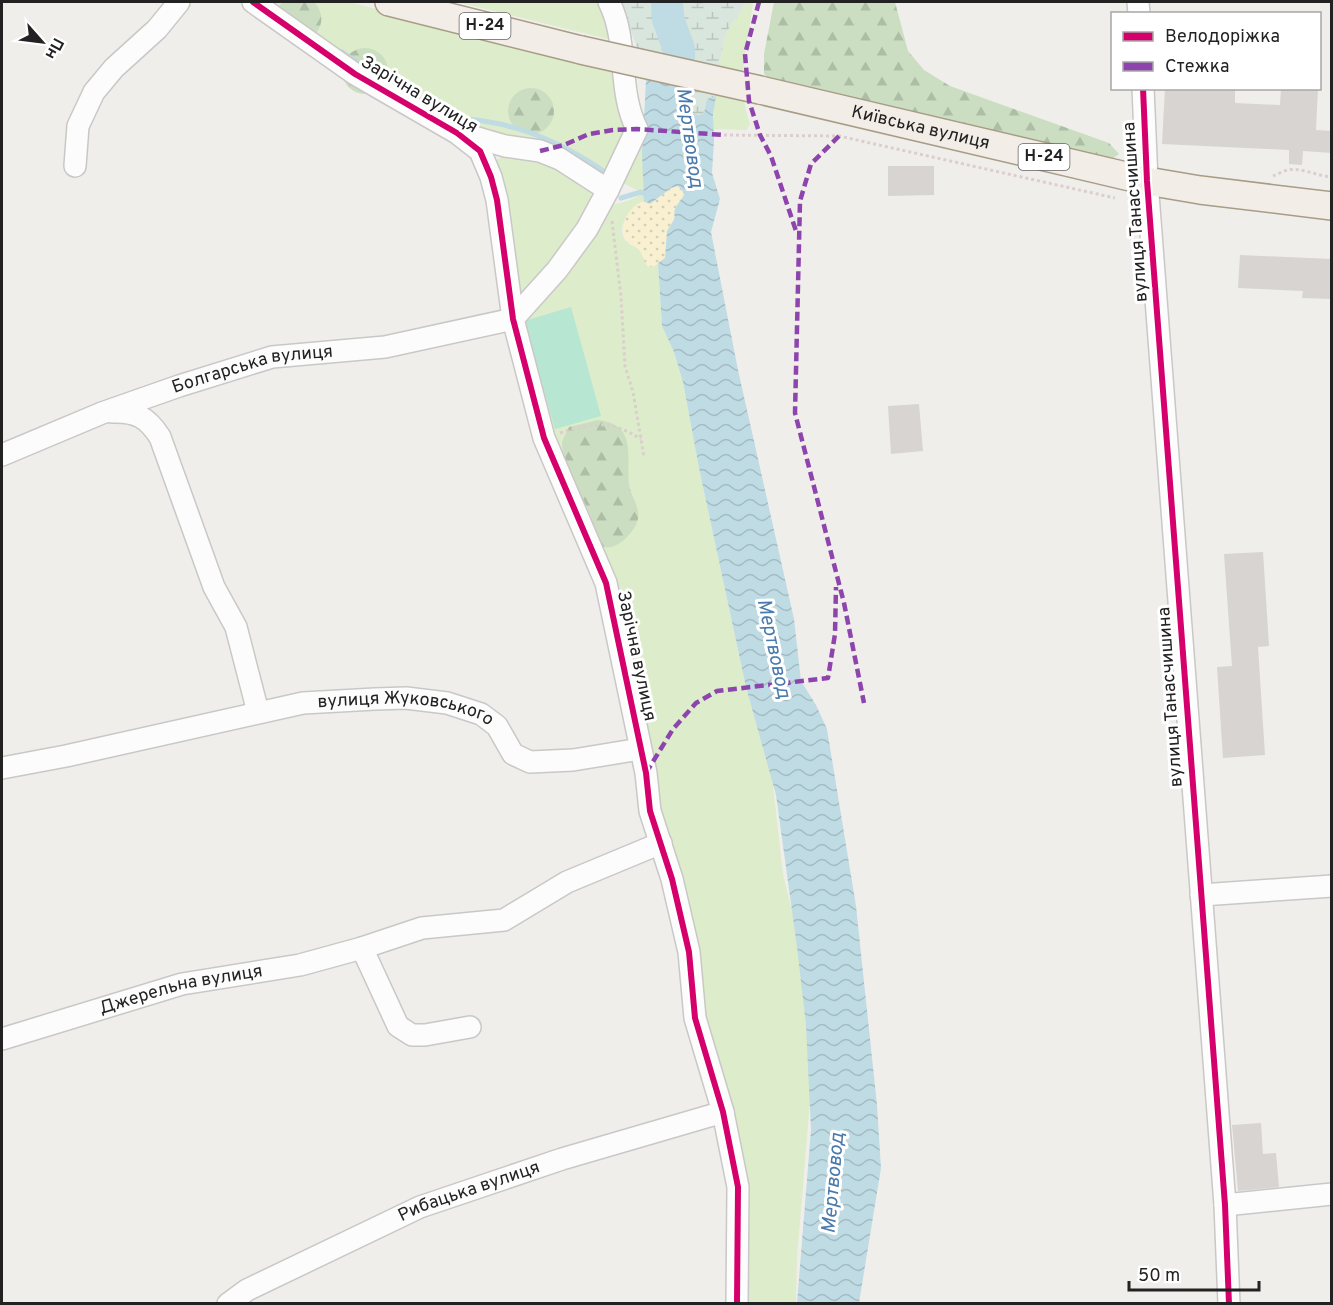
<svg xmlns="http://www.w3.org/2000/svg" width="1333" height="1305" font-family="Overpass,sans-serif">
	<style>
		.grass { fill: #ddeccb }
		.forest { fill: url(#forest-firs) }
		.wetland { fill: url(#wetland-marsh) }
		.sand { fill: url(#sand-dots) }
		.pitch { fill: #b7e6d2 }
		.water { fill: url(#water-waves) }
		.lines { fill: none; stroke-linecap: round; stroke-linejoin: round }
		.stream { stroke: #bfdbe3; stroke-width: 5 }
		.river { stroke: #bfdbe3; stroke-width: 32 }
		.building { fill: #d7d4d2 }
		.minor-casing { stroke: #c9c8c7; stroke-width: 24 }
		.major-casing { stroke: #a79c86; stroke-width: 30 }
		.path { stroke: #dccecd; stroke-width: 3; stroke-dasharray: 3 3; stroke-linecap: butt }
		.minor { stroke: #fdfcfc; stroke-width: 21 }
		.major { stroke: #f3ede7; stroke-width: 27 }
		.major-bridge-casing { stroke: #a79c86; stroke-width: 30; stroke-linecap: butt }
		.major-bridge { stroke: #f3ede7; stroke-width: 27 }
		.quiet { stroke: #8e44ad; stroke-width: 4.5; stroke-dasharray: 9 4.5; stroke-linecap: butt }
		.cycleway-casing { stroke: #fff; stroke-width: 10 }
		.cycleway { stroke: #d6006c; stroke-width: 6 }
		.labels { text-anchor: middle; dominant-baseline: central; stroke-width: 6; stroke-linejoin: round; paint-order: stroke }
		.shield { fill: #fff; stroke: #646464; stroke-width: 1.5 }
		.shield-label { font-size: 16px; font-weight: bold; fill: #222 }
		.street-label { font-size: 18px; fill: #222; stroke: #fff }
		.water-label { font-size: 20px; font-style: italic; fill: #4a7aab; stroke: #fff }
	</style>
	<defs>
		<pattern id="forest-firs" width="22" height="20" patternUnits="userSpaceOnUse" patternTransform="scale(1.5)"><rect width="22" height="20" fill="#cbdec1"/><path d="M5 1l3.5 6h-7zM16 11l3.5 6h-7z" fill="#aebea6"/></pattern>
		<pattern id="wetland-marsh" width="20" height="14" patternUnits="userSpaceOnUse" patternTransform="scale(1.5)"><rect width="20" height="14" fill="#d9e6de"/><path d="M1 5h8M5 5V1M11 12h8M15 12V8" fill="none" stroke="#bac5be"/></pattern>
		<pattern id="sand-dots" width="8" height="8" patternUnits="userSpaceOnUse" patternTransform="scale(1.5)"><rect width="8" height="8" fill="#f8f0d0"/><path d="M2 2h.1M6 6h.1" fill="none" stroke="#d4ceb2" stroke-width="1.8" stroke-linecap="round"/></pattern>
		<pattern id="water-waves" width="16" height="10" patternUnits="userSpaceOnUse" patternTransform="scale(1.5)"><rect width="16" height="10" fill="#bfdbe3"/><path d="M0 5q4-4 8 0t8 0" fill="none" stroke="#a4bcc2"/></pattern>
	</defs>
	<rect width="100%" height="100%" fill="#f0eeeb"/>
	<g class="grass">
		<path d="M265 2H349L617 71 628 132 605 178 471 128 430 111Z"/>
		<path d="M457 2H603L616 41Z"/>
		<path d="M745 2H753C748 45 735 80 750 124L747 130 713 129C713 107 719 49 728 30 734 20 742 13 745 2Z"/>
		<path d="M643 134 644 201C632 205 614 228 626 241 629 245 635 246 638 249 642 252 645 261 647 266L653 267 658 263 662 326 674 352 683 382 699 468 746 687 772 777 783 874 799 940 811 1089 797 1258 796 1303H733L739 1168 610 585 551 441 521 318 604 203C620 206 629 201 643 193L623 183 622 172Z"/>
		<path d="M504 156H536L581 182 590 191 594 201 577 233 526 291H520L495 164 496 160Z"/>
	</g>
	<g class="forest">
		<path d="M283 2H314C325 14 323 27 312 38L278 7Z"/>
		<path d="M774 2H895L908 51 924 70 950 86 1109 143 1119 154 1109 161 777 87 764 74V54Z"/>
		<circle cx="365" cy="71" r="23"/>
		<circle cx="531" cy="111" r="23"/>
		<path d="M598 420C638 424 626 458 629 485 631 497 640 506 638 519 635 533 610 559 598 542 592 534 593 521 589 512 587 506 583 501 580 495 575 487 562 453 562 444 562 439 567 432 569 427Z"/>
	</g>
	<g class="wetland">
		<path d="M619 2H666L668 23 674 43 671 55 664 59 641 57Z"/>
		<path d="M684 2 700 4 710 2H745C742 13 734 20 728 30 721 45 718 78 716 96L707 99 704 113 699 115C690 114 686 111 685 102L691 61C682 46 668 27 673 9Z"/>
	</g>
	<path class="sand" d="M678 186 682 190 684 195C679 204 672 208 675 218L667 231 665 259 653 267 647 266 639 249 626 241C618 226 629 206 644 201L650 204 671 188Z"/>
	<path class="pitch" d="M571 307 601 416 555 429 524 321Z"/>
	<path class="water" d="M666 2H710L700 4 684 2 673 9C667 32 690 47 691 63 692 74 690 87 689 98L685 102C686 111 690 114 699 115L704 113 707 99 716 96 713 115 714 140 712 173 720 199 711 232 738 370 794 619 801 681 816 705 827 729 856 906 877 1105 881 1168 859 1303H797L811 1130 806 1025 797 947 776 795 746 687 699 468 683 382 674 352 662 326 658 263 665 258 667 231 675 218C672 208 679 204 684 195L682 190 678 186 671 188 650 204 644 201 642 154 646 81 641 57 664 59 671 55 674 48 668 23Z"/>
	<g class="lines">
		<g class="stream">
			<path d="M342 52 367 69"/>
			<path d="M437 110C457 120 478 119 500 124 542 134 573 150 608 174"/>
			<path d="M621 198 641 192 649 197"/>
		</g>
		<path class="river" d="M667 2 668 19 679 49V56"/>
	</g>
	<g class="building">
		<path d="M1165 88H1235V103L1280 105 1281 88H1318L1316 130 1332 131V153L1303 151 1302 165 1289 164V150L1162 144Z"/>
		<path d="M888 166H934V195L888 196Z"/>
		<path d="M1240 255 1332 259V299L1302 298 1303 291 1238 288Z"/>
		<path d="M919 404 923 451 891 454 888 406Z"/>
		<path d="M1263 552 1269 646 1258 647 1265 755 1223 758 1217 667 1232 666 1224 554Z"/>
		<path d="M1261 1123 1263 1154 1276 1153 1279 1187 1238 1191 1232 1125Z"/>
	</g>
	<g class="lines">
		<g class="minor-casing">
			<g id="minor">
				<path d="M253 2 355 74 457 133 480 151 491 177 497 200 513 319 544 438 606 583 646 773 650 811 672 879 689 952 695 1018 723 1112 738 1187 737 1304"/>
				<path d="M1138 2 1139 14"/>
				<path d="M1143 88 1147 181 1225 1205 1229 1304"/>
				<path d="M464 134 505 146 540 151 560 159 608 190"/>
				<path d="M75 166 78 126 94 92 114 68 157 29 179 2"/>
				<path d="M112 412C136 411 147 417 160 437L214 587 236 627 258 712"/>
				<path id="s1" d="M2 455 102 413 179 386 272 357 385 347 513 319 557 270 587 229 608 190 637 129C617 90 629 41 609 2"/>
				<path id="s2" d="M2 768 66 756 303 703 375 699 406 698 447 703 481 714 497 726 513 754 530 762 573 760 640 749"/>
				<path d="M1201 895 1332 886"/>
				<path d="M362 948 398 1026 412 1035H425L470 1027"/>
				<path id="s3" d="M2 1039 182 984 300 965 362 948 422 928 504 920 567 882 661 843"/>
				<path d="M1225 1205 1332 1194"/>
				<path id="s4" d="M228 1304 247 1290 420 1207 562 1159 723 1112"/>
			</g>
		</g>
		<g class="major-casing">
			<g id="major">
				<path d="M389 2 581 50"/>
				<path id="s5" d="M760 90 1147 181 1200 190 1332 206"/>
			</g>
		</g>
		<g class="path">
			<path d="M724 135 839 136 1115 198"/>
			<path d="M1273 176C1277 174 1282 172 1287 170 1301 167 1317 176 1332 177"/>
			<path d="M612 221 621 297 625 366 633 392 644 457"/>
			<path d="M560 433C593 422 610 420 641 439"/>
		</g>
		<use href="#minor" class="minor"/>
		<use href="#major" class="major"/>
		<g class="major-bridge-casing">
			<path id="major-bridge" d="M581 50 760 90"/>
		</g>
		<use href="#major-bridge" class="major-bridge"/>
		<g class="quiet">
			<path d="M759 2 745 54 749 101 760 135 771 156 797 234"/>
			<path d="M839 136 811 164 800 201 795 413 844 603 864 703"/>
			<path d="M540 151 564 145 589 134 613 130 637 129 724 135"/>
			<path d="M646 773 673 729 696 703 717 691 828 678 835 634 836 587"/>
		</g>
		<g class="cycleway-casing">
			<g id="cycleway">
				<path d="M253 2 355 74 457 133 480 151 491 177 497 200 513 319 544 438 606 583 646 773 650 811 672 879 689 952 695 1018 723 1112 738 1187 737 1304"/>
				<path d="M1143 88 1147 181 1225 1205 1229 1304"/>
			</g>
		</g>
		<use href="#cycleway" class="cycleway"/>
	</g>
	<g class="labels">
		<g class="shield">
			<rect x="459.5" y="13" width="51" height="26" rx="4.5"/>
			<rect x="1018.5" y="144" width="51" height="26" rx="4.5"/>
		</g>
		<g class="shield-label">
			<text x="485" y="26">Н-24</text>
			<text x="1044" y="157">Н-24</text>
		</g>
		<g class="street-label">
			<text transform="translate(419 95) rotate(31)">Зарічна вулиця</text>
			<text stroke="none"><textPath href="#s5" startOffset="165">Київська вулиця</textPath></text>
			<text transform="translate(1136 212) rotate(-94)">вулиця Танасчишина</text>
			<text stroke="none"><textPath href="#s1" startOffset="266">Болгарська вулиця</textPath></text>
			<text transform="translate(636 656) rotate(78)">Зарічна вулиця</text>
			<text transform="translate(1171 697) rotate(-94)">вулиця Танасчишина</text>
			<text stroke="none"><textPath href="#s2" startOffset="412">вулиця Жуковського</textPath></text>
			<text stroke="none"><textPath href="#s3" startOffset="186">Джерельна вулиця</textPath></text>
			<text stroke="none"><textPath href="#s4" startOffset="267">Рибацька вулиця</textPath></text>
		</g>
		<g class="water-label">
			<text transform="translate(689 138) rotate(82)">Мертвовод</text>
			<text transform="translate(773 649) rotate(78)">Мертвовод</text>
			<text transform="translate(834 1183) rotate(-85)">Мертвовод</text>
		</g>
	</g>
	<rect width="1333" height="1305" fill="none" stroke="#222222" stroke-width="6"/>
	<rect x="1111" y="12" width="210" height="78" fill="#ffffff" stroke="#a7a7a7" stroke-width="1.5"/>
	<rect x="1123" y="32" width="30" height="9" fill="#d6006c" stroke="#a7a7a7" stroke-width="1.5"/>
	<text x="1165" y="42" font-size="18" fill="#222222">Велодоріжка</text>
	<rect x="1123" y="62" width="30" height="9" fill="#8e44ad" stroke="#a7a7a7" stroke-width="1.5"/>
	<text x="1165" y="72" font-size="18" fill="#222222">Стежка</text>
	<g transform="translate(42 42) rotate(118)" stroke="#ffffff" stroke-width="4.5" paint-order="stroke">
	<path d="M0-4.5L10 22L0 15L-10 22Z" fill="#222222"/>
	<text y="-9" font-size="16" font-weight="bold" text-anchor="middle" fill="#222222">Пн</text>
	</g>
	<path d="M1129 1281v9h130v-9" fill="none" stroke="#222222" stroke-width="3"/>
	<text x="1138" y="1281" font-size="18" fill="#222222" stroke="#ffffff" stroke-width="4.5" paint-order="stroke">50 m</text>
</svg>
